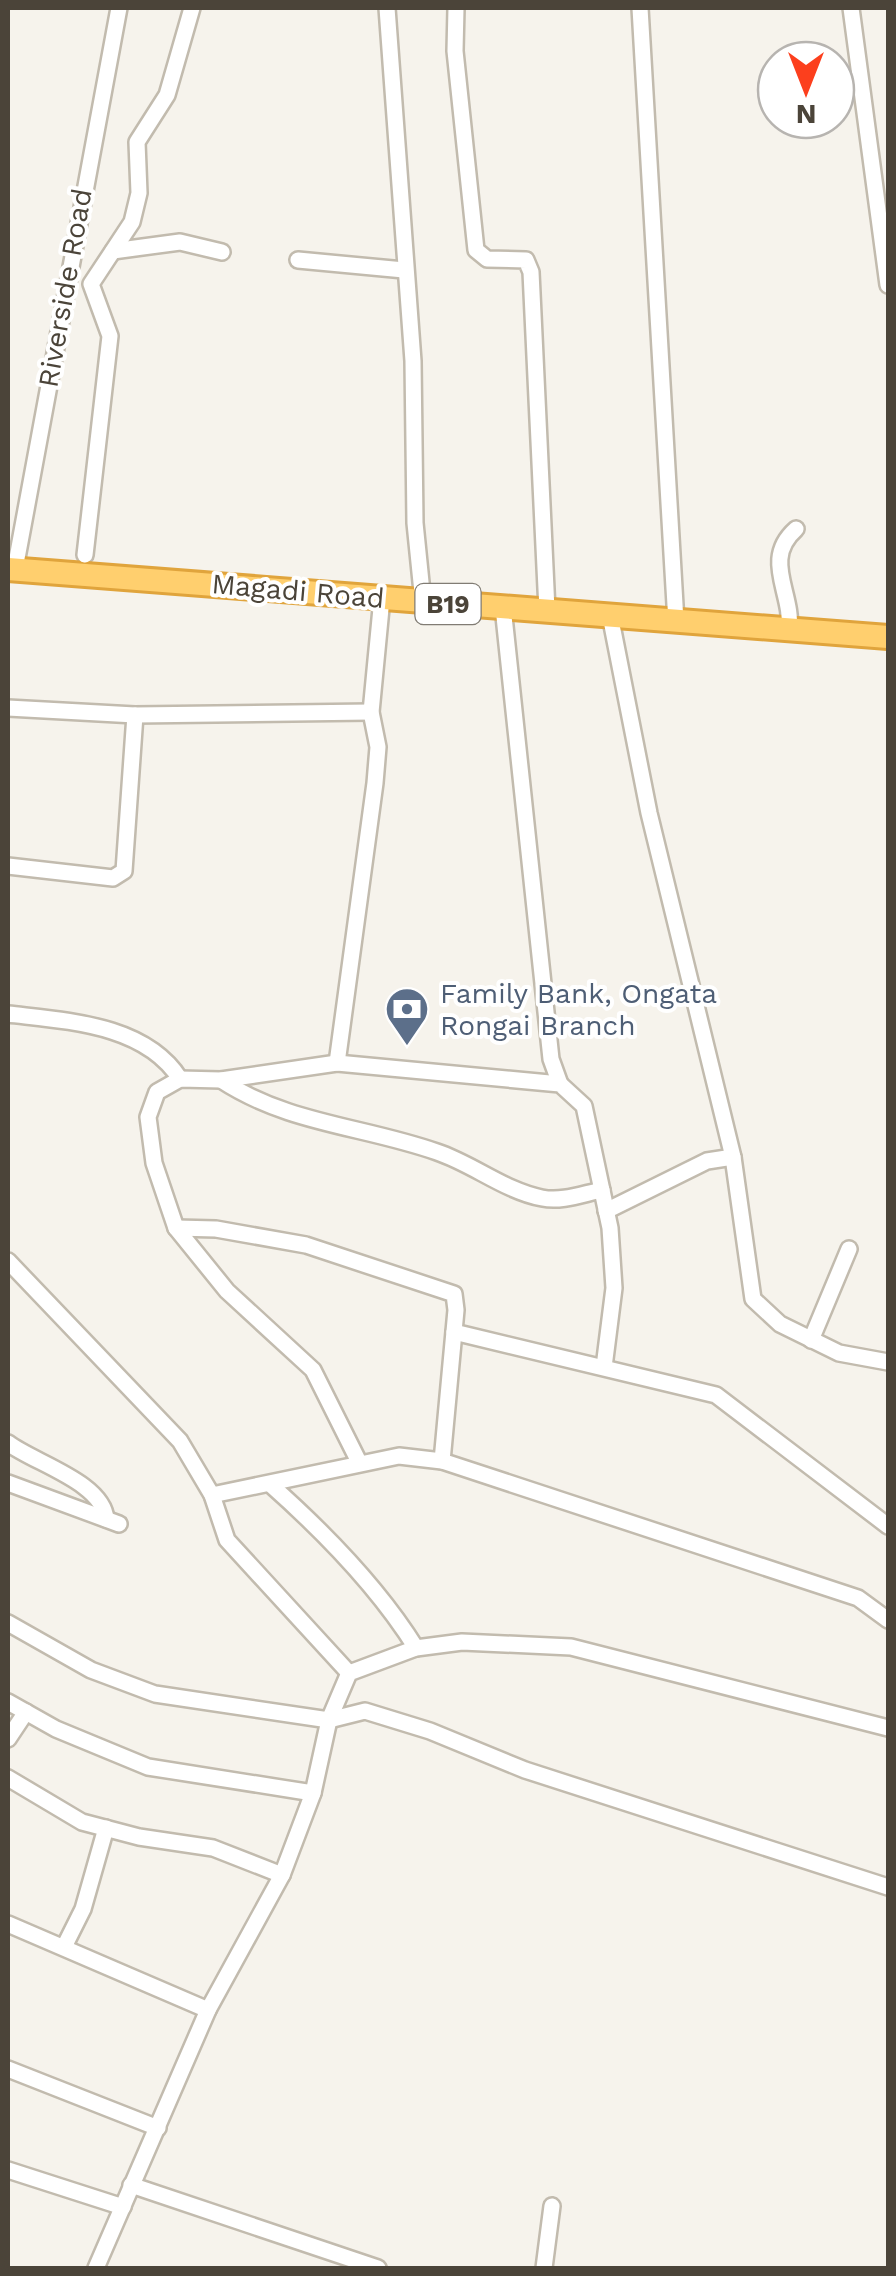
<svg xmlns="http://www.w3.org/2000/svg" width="896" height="2276" font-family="'Work Sans',sans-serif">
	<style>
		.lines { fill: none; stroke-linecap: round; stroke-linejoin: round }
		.minor-casing { stroke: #c2bbae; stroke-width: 20 }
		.highway-casing { stroke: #e0a43c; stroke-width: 28 }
		.minor { stroke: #fff; stroke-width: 15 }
		.highway { stroke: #ffcf6e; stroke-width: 22 }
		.labels { text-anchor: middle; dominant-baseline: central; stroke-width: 8; stroke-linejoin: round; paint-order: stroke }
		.shield { fill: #fff; stroke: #817c74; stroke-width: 2.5 }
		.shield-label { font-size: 25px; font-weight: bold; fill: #4b4439 }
		.street-label { font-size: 28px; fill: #4b4439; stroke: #fff }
		.service-label { font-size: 28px; fill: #4e5e75; stroke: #fff; text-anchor: start }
	</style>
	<rect width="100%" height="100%" fill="#f6f3ec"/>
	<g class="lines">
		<g class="minor-casing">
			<g id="minor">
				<path d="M387 8 413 361 415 523 423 602"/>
				<path d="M456 8 455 51 476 250 487 259 526 260 531 272 547 610"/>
				<path d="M640 8 676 622"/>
				<path d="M851 8 888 285"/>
				<path d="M113 251 180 242 222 252"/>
				<path d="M298 260 404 270"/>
				<path d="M85 555 110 336 91 284 132 222 139 193 137 142 167 95 192 8"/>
				<path d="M15 569 119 8"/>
				<path d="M503 607 551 1059 560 1084"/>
				<path d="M610 615 649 813 733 1157 753 1299 780 1324 839 1353 888 1362"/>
				<path d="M789 631C794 593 761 560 796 529"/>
				<path d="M8 708 135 715 371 712"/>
				<path d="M8 866 113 878 124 871 135 715"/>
				<path d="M8 1014C67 1021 145 1024 180 1079"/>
				<path d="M337 1063 375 783 378 747 371 712 382 598"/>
				<path d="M221 1080C288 1124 363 1126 437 1152 473 1164 505 1191 542 1198 562 1202 582 1194 602 1190"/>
				<path d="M606 1211 707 1161 733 1157"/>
				<path d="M176 1228 216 1229 306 1245 454 1294 456 1310 442 1461"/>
				<path d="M8 1261 180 1441 212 1495 227 1540 349 1673"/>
				<path d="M454 1332 716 1395 888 1526"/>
				<path d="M811 1340 849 1249"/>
				<path d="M8 1443C34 1463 103 1482 106 1519"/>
				<path d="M359 1462 313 1370 227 1291 176 1228 154 1163 148 1117 157 1092 180 1079 221 1080 337 1063 560 1084 584 1106 610 1228 614 1288 604 1367"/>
				<path d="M8 1483 119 1524"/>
				<path d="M271 1485C325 1533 378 1587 416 1648"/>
				<path d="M212 1495 399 1456 442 1461 858 1598 888 1620"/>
				<path d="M8 1623 91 1670 155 1694 329 1720 365 1711 430 1731 525 1770 888 1887"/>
				<path d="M8 1702 56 1729 148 1767 313 1793"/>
				<path d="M8 1739 26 1712"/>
				<path d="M8 1778 82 1822 139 1837 213 1848 282 1875"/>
				<path d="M8 1924 208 2010"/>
				<path d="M64 1947 83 1909 106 1828"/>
				<path d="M8 2069 158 2128"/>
				<path d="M8 2170 123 2207"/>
				<path d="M131 2185 378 2268"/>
				<path d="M96 2268 208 2010 282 1875 313 1793 329 1720 349 1673 416 1648 462 1642 571 1647 888 1728"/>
				<path d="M544 2268 552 2206"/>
			</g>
		</g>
		<g class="highway-casing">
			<path id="highway" d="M8 569 888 637"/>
		</g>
		<use href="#minor" class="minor"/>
		<use href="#highway" class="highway"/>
	</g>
	<defs>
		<g id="bank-pin" transform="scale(2.25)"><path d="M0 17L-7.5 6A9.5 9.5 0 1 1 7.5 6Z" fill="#5c6f8a" stroke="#fff"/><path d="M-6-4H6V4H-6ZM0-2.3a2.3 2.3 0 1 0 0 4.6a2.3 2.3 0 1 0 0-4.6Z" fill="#fff"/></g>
	</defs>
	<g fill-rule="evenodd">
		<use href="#bank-pin" x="407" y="1009"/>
	</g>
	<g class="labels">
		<rect class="shield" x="415.5" y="584" width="65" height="40" rx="8"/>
		<g class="shield-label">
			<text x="448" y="604">B19</text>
		</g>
		<g class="street-label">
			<text transform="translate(65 288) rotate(-80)">Riverside Road</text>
			<text transform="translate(298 591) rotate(5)">Magadi Road</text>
		</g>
		<g class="service-label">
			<text x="440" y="993">Family Bank, Ongata<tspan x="440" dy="32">Rongai Branch</tspan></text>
		</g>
	</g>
	<rect width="896" height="2276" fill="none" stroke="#4b4439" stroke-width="20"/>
	<g transform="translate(806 90) rotate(180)"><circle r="48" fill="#ffffff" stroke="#b7b4b0" stroke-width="2.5"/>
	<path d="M0-8L18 38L0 25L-18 38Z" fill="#fc3f1d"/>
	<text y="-15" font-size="28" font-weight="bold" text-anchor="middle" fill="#4b4439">N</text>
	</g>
</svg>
